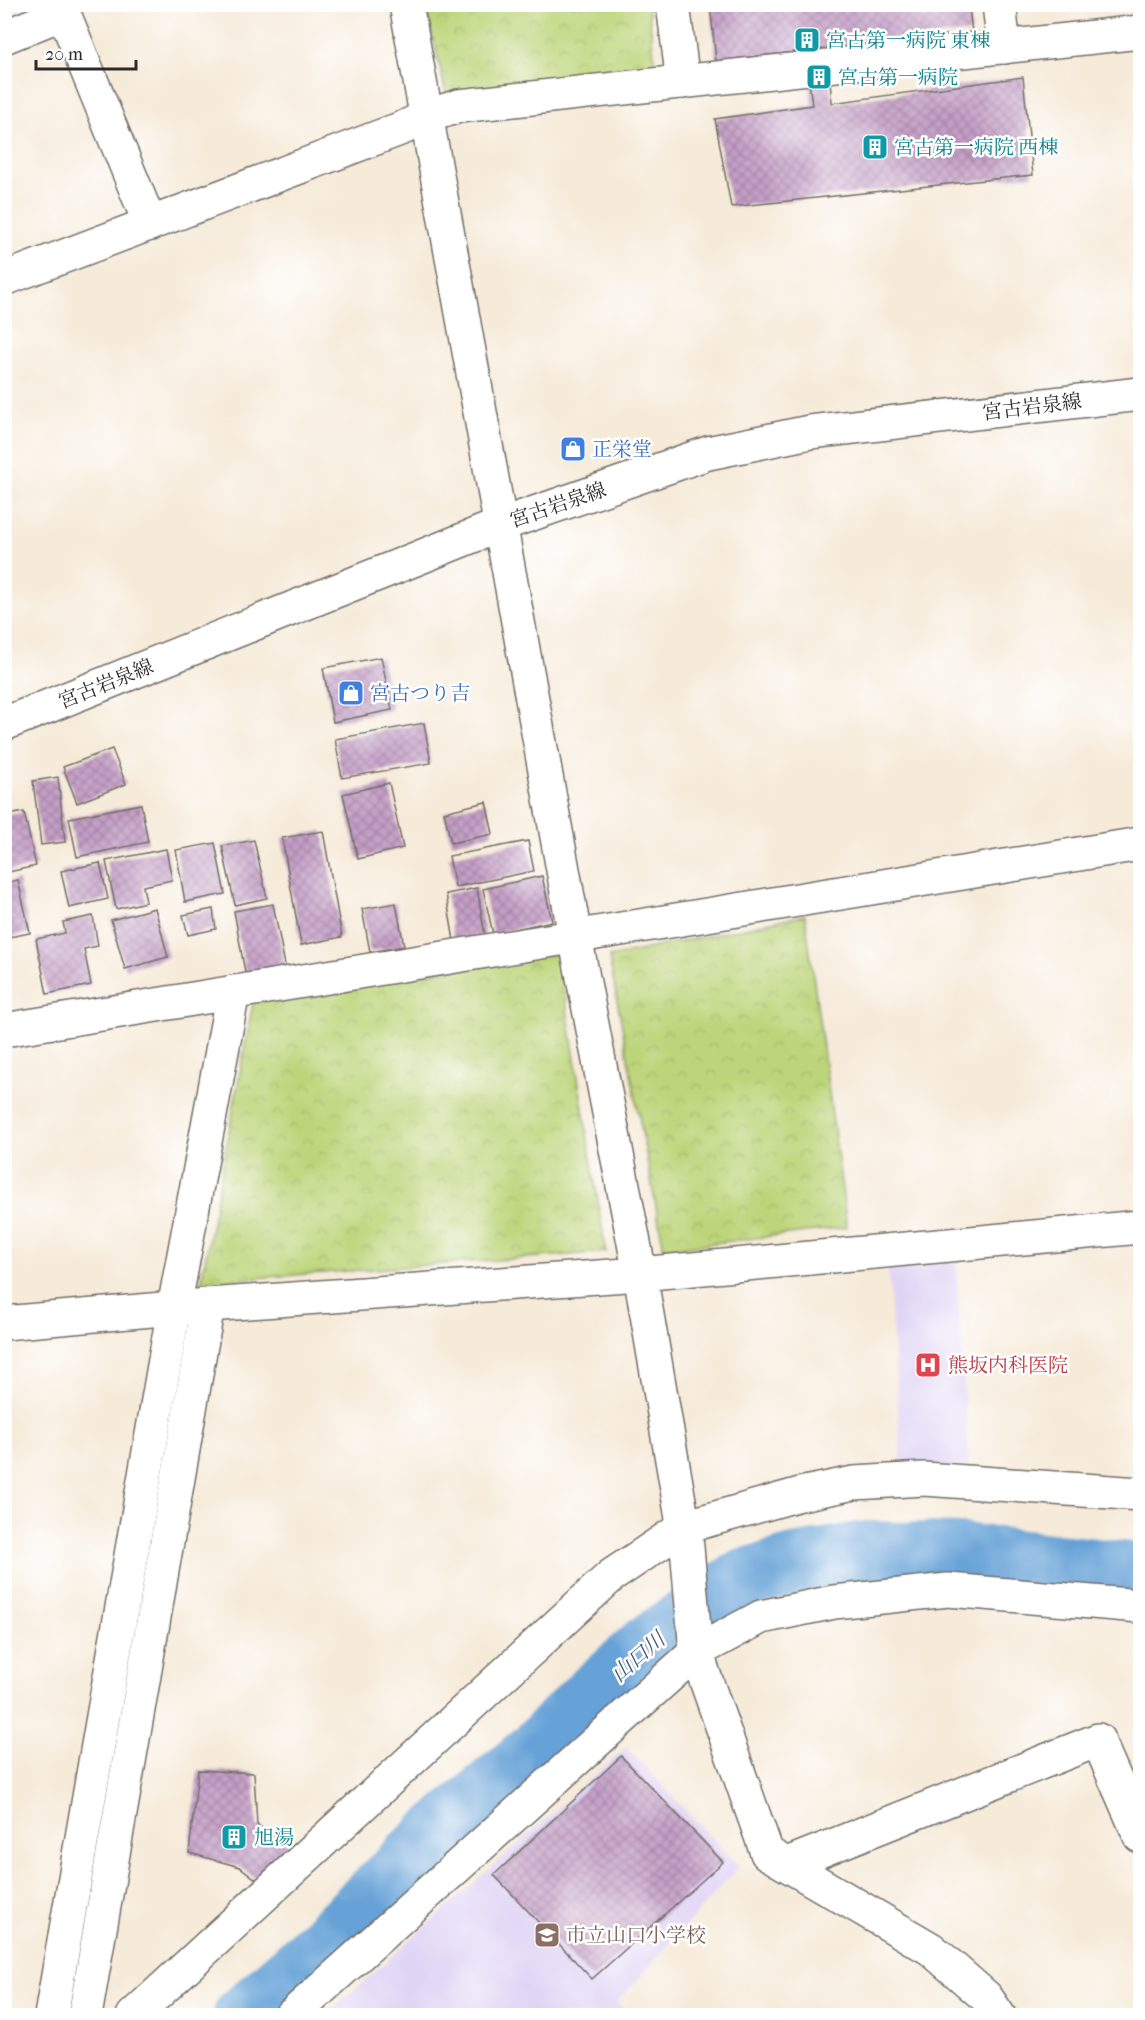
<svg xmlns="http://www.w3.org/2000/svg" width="1145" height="2020" font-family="'IM FELL French Canon','Noto Serif JP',serif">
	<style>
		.built { fill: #e0d4f4 }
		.park { fill: url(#park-crowns); stroke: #748052; stroke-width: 1.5 }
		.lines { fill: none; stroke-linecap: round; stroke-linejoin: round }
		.river { stroke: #66a2d7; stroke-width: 60 }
		.building { fill: url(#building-cross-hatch) }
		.minor-casing { stroke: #726e68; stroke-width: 36 }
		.primary-casing { stroke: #726e68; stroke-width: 36 }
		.minor { stroke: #fff; stroke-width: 33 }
		.primary { stroke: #fff; stroke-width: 33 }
		.labels { text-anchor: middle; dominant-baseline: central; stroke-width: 5; stroke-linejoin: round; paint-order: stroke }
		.culture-label { font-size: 20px; fill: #0d838f; stroke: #fff; text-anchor: start }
		.street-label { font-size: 20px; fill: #2b2b2b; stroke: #fff }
		.shop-label { font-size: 20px; fill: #366cbe; stroke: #fff; text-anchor: start }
		.health-label { font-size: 20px; fill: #be3a42; stroke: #fff; text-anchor: start }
		.education-label { font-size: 20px; fill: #785e54; stroke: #fff; text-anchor: start }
		.water-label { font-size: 21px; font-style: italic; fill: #435b70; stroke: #fff }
	</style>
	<defs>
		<pattern id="park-crowns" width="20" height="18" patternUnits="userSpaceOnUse" patternTransform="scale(1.5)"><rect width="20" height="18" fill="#bdd57a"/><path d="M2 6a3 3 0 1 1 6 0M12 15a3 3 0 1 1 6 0" fill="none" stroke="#a3b76a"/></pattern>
		<pattern id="building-cross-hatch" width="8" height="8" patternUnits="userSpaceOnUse" patternTransform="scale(1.5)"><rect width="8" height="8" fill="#c59fc7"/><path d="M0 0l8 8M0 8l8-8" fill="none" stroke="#a082a2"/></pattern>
	</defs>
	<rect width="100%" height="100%" fill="#fff"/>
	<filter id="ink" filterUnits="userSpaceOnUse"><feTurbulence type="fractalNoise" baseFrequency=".0167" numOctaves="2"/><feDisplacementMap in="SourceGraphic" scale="12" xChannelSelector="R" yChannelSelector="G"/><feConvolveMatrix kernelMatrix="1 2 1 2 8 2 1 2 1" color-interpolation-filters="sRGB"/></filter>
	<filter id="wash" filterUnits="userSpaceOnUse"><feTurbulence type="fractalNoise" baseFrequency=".008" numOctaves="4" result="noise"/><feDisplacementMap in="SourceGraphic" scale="24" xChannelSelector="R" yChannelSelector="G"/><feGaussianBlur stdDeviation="1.35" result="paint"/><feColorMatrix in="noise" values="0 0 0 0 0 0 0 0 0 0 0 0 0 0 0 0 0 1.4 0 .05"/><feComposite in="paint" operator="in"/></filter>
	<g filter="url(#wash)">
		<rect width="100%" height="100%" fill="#f6ead8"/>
		<g class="built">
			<path d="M956 1261 969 1465 902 1470 888 1265Z"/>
			<path d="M626 1747 739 1867 617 2002 628 2015 325 2016Z"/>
		</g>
		<g class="park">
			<path d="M425 5H648L655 64 446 93Z"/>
			<path d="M805 915 847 1227 664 1249 609 957Z"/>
			<path d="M558 954 606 1252 201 1282 254 998Z"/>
		</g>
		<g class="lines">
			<path class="river" d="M243 2016 323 1944 435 1835 534 1752 583 1703 647 1645 743 1579 794 1564 864 1551 963 1553 1140 1573"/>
		</g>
		<g id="blocks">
			<g class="building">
				<path d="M710 4H983L984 7 969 8 972 32 827 49 832 103 1023 77 1033 175 731 207 715 119 812 105 805 51 716 61Z"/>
				<path d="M381 657 392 710 333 722 323 668Z"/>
				<path d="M424 723 431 763 342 778 335 739Z"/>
				<path d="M112 749 126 784 77 803 63 767Z"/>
				<path d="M58 777 65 842 41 845 33 781Z"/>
				<path d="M389 783 403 848 358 859 343 794Z"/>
				<path d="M486 802 493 834 451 843 444 812Z"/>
				<path d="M141 804 148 842 77 857 69 818Z"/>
				<path d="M24 812 36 866 4 873V816Z"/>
				<path d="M323 831 342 937 301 945 282 838Z"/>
				<path d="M254 840 267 898 235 905 222 846Z"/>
				<path d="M528 841 534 871 455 887 449 856Z"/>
				<path d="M215 843 225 894 185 902 176 850Z"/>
				<path d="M166 849 172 880 143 886 146 902 116 909 106 861Z"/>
				<path d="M100 863 108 899 69 908 61 871Z"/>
				<path d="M542 876 552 921 493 934 483 889Z"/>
				<path d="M18 880 30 933 4 938V883Z"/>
				<path d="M477 888 485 936 454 941 446 894Z"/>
				<path d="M396 903 404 946 370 952 362 909Z"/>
				<path d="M273 904 286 970 246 978 234 911Z"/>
				<path d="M155 908 168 957 125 969 111 920Z"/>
				<path d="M213 909 216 929 188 935 183 915Z"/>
				<path d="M93 916 98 946 84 949 91 985 47 994 36 939 65 933 63 922Z"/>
				<path d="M621 1756 723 1862 592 1979 494 1875Z"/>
				<path d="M198 1770 254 1773 257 1825 297 1850 265 1886 240 1867 189 1853Z"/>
			</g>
		</g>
	</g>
	<g filter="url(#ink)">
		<use href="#blocks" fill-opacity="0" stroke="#726e68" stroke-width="1.5"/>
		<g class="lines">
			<g class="minor-casing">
				<g id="minor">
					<path d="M60 4 150 224"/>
					<path d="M406 4 575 936 640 1274 687 1547 696 1652 767 1853 931 1949 986 1997 999 2016"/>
					<path d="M673 4 683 82"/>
					<path d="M999 4 1004 47"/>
					<path d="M4 37 63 13"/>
					<path d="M4 279 405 127 427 116 459 106 1140 32"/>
					<path d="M4 1030 1140 844"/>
					<path d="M4 1323 208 1305 640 1274 1140 1227"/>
					<path d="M787 1864 1098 1740 1140 1836"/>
					<path d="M51 2016 174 1308 233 992"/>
					<path d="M85 2016 208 1305"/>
					<path d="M133 2016 611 1576 684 1527 800 1494 854 1483 924 1479 1140 1494"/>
					<path d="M291 2016 696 1652 761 1617 834 1602 948 1590 1140 1606"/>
				</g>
			</g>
			<g class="primary-casing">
				<path id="primary" d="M4 724 500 525 708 453 810 432 1140 394"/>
			</g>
			<use href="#minor" class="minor"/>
			<use href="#primary" class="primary"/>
		</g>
	</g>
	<defs>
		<g id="building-square" transform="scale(1.35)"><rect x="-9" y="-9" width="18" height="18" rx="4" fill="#0f9aa8" stroke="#fff"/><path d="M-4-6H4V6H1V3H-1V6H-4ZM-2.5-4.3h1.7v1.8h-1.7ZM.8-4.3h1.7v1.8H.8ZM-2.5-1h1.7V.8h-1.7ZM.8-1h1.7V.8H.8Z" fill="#fff"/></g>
		<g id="shop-square" transform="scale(1.35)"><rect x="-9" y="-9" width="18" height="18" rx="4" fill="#3f7fe0" stroke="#fff"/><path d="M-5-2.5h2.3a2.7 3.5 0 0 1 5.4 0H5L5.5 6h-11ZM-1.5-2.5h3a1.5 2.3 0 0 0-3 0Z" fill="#fff"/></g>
		<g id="hospital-square" transform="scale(1.35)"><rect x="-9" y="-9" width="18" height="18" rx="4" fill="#e0444e" stroke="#fff"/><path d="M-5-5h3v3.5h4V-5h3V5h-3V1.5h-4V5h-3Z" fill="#fff"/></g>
		<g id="school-square" transform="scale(1.35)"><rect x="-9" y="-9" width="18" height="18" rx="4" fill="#8d6e63" stroke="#fff"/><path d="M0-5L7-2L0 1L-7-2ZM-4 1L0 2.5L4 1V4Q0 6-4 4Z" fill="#fff"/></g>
	</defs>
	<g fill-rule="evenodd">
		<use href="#building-square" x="807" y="40"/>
		<use href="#building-square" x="819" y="77"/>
		<use href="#building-square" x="875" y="147"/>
		<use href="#shop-square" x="573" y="449"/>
		<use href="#shop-square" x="351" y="693"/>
		<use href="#hospital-square" x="928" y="1365"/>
		<use href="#building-square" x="234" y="1837"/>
		<use href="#school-square" x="547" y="1935"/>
	</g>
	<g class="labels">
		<g class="culture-label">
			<text x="826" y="40">宮古第一病院 東棟</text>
			<text x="838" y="77">宮古第一病院</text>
			<text x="894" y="147">宮古第一病院 西棟</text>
			<text x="254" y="1837">旭湯</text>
		</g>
		<g class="street-label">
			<text transform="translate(1032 407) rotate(-7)">宮古岩泉線</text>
			<text transform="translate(558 505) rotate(-19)">宮古岩泉線</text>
			<text transform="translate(106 684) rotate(-22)">宮古岩泉線</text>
		</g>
		<g class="shop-label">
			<text x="592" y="449">正栄堂</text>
			<text x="370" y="693">宮古つり吉</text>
		</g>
		<g class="health-label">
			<text x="948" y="1365">熊坂内科医院</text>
		</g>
		<g class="education-label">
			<text x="566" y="1935">市立山口小学校</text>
		</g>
		<g class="water-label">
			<text transform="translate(638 1657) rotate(-41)">山口川</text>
		</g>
	</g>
	<rect width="1145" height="2020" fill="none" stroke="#fff" stroke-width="24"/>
	<path d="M36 60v9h100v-9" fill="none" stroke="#2b2b2b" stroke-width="3"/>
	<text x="45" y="60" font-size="18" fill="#2b2b2b" stroke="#ffffff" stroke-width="4.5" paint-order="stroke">20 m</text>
</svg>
